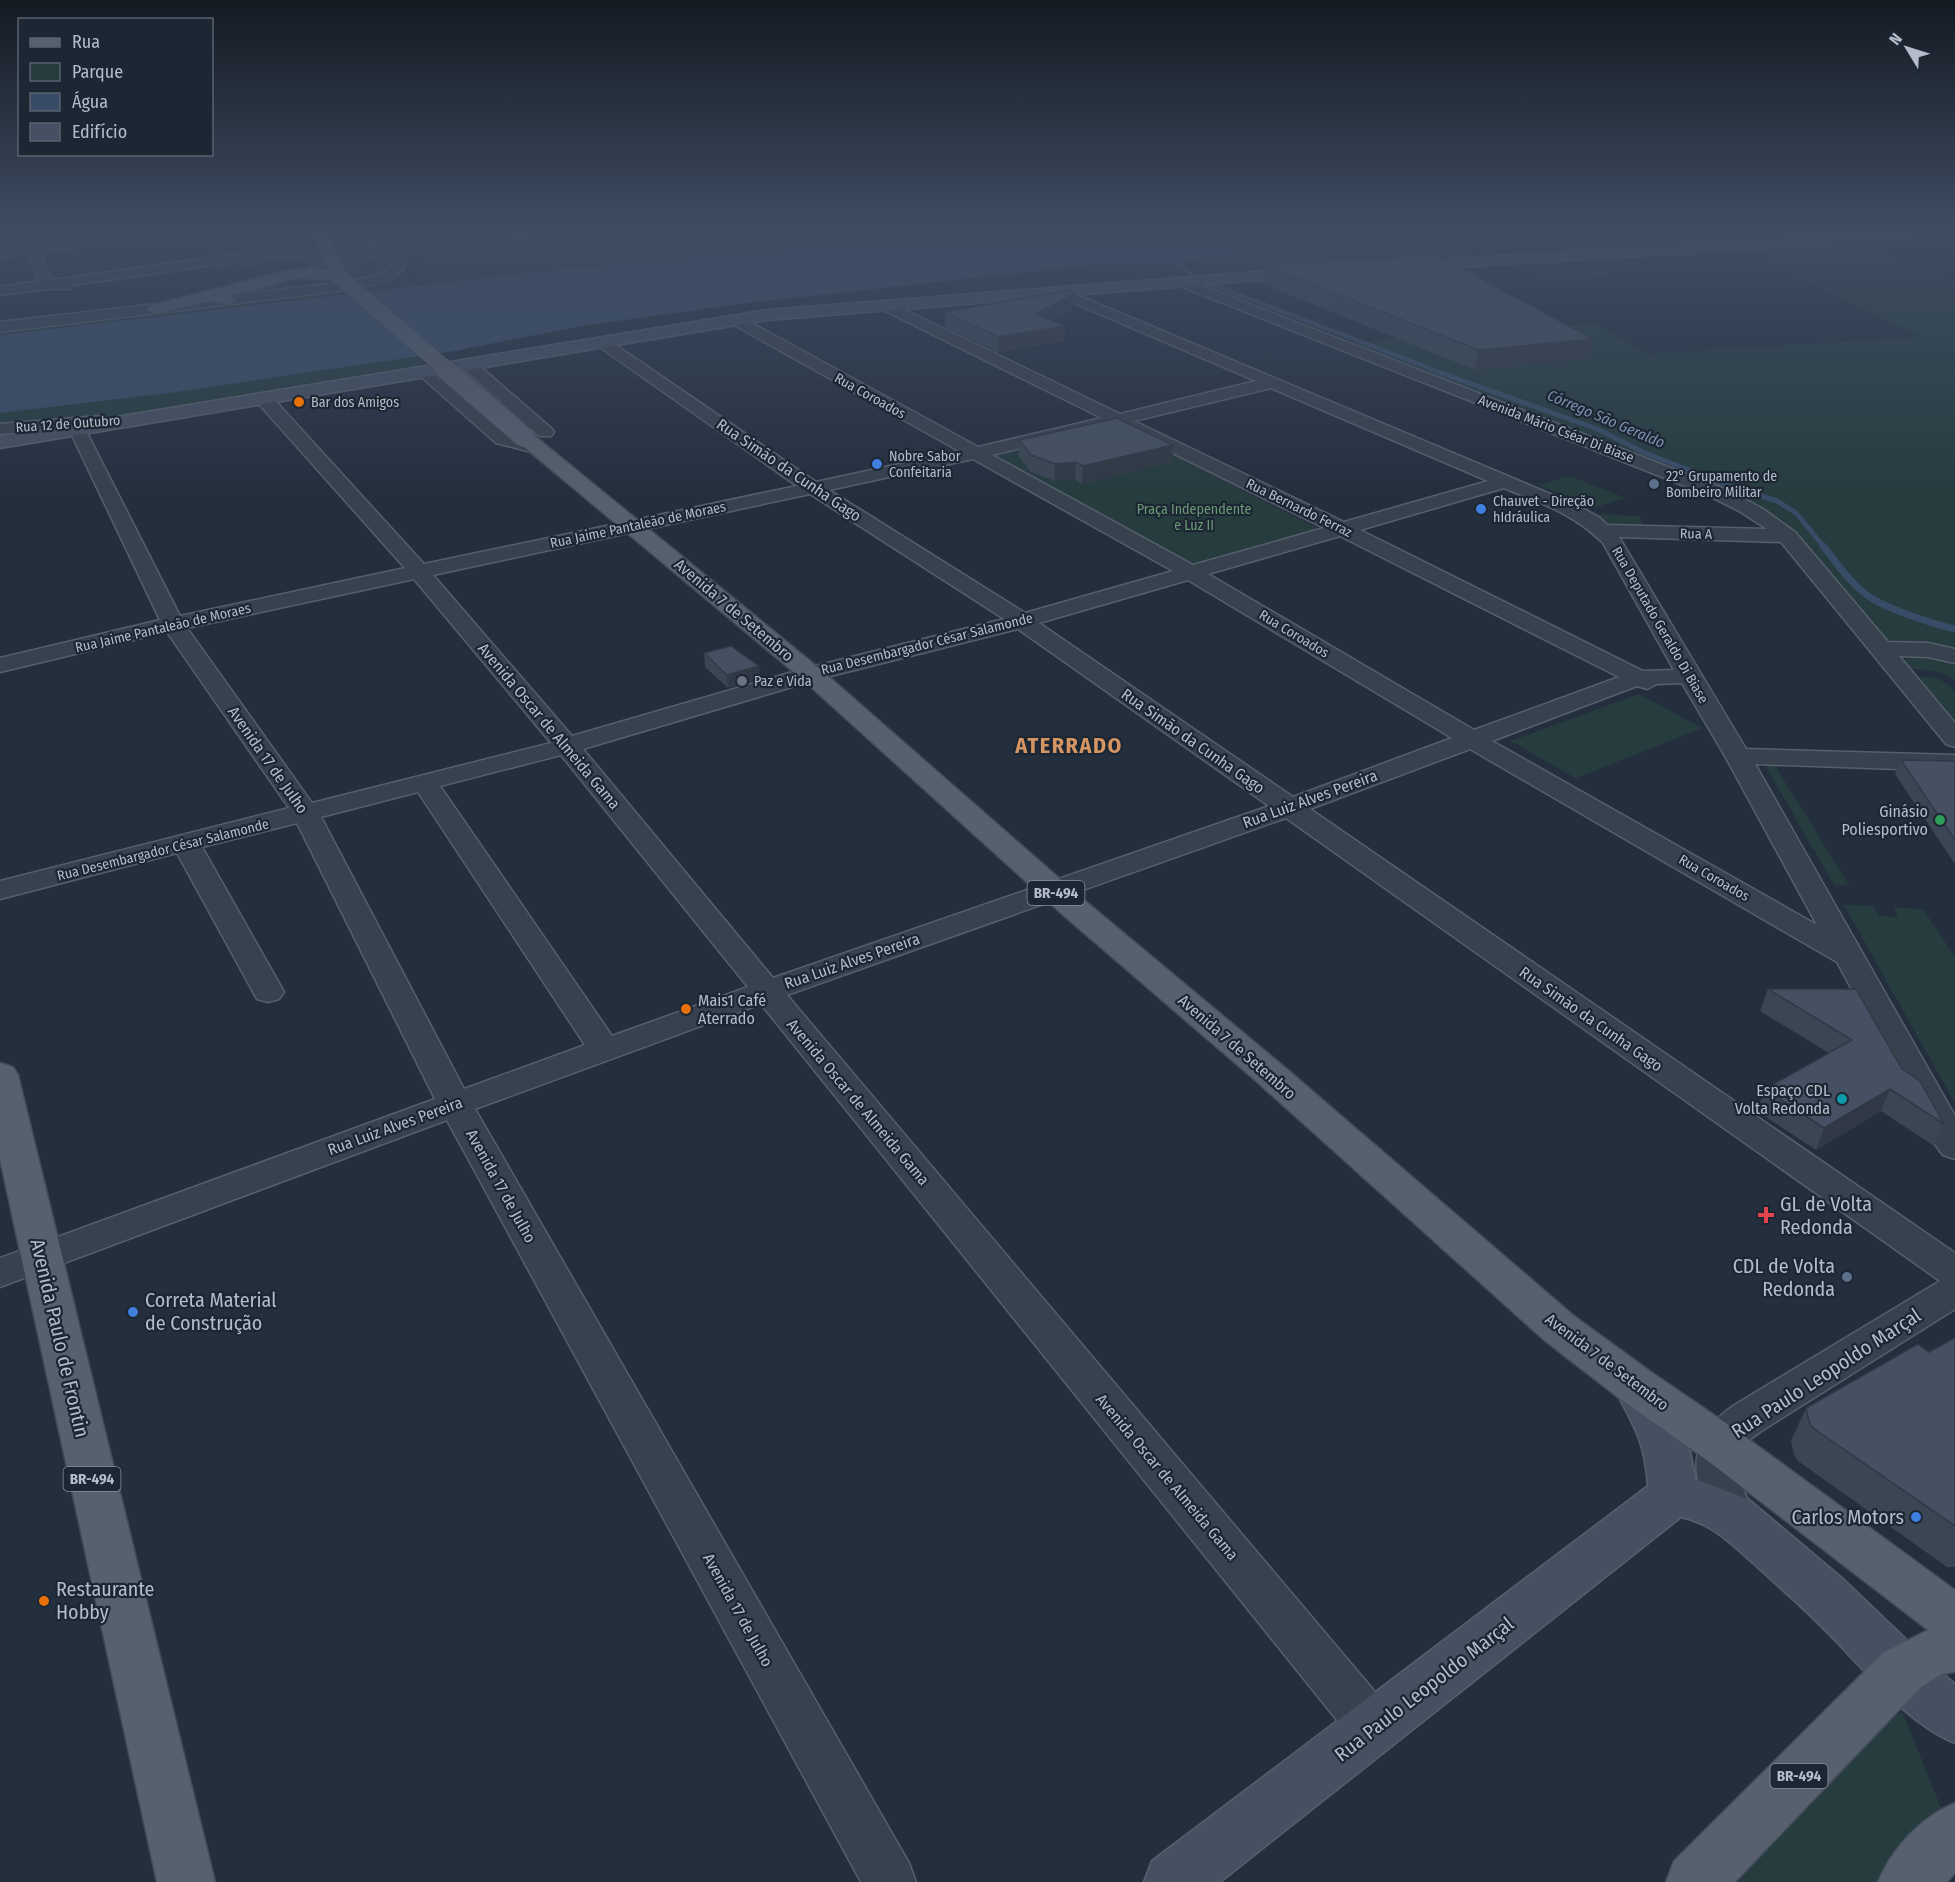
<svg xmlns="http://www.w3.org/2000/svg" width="1955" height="1882" font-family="'Fira Sans Condensed',sans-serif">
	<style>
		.green { fill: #263c3f }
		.water { fill: #394c67 }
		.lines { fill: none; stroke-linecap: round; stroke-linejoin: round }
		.stream-far2 { stroke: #394c67; stroke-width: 4.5 }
		.stream-far1 { stroke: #394c67; stroke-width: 5 }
		.stream { stroke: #394c67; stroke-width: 7 }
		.street-casing { stroke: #565f6c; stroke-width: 3 }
		.secondary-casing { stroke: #565f6c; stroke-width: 3 }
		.primary-casing { stroke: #414a57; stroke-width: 3 }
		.street { fill: #38414e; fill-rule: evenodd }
		.secondary { fill: #465061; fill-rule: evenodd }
		.primary { fill: #56606e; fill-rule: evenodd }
		.primary-bridge-far1-casing { stroke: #414a57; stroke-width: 17; stroke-linecap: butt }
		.primary-bridge-casing { stroke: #414a57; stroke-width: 22; stroke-linecap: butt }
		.primary-bridge-far1 { stroke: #56606e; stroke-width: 16 }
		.primary-bridge { stroke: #56606e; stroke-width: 20 }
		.wall { fill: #3b4654 }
		.shaded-wall { fill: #303945 }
		.building { fill: #455162; stroke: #303945; stroke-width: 1.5 }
		.food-dot { fill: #e8710a; stroke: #1d2633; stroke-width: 2 }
		.shop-dot { fill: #3f7fe0; stroke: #1d2633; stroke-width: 2 }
		.service-dot { fill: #5c6f8a; stroke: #1d2633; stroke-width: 2 }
		.worship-dot { fill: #6b7280; stroke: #1d2633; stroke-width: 2 }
		.leisure-dot { fill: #2e9e5b; stroke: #1d2633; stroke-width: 2 }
		.culture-dot { fill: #0f9aa8; stroke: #1d2633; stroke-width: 2 }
		.health-dot { fill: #e0444e; stroke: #1d2633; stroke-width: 2 }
		.labels { text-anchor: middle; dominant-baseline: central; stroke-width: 4.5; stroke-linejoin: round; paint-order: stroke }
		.far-street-label { font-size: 14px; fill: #b4bcc9; stroke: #1d2633 }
		.far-poi-label { font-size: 14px; fill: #b4bcc9; stroke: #1d2633; text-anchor: start }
		.far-park-label { font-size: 14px; fill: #6b9a76; stroke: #1d2633 }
		.far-water-label { font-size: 15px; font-style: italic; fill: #7c92b1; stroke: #1d2633 }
		.shield { fill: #1d2633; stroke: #878f9c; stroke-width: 1.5 }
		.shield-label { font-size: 15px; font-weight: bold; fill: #b4bcc9 }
		.street-label { font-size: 16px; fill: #b4bcc9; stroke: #1d2633 }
		.poi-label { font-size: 16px; fill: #b4bcc9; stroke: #1d2633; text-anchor: end }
		.near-poi-label { font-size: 20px; fill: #b4bcc9; stroke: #1d2633; text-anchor: start }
		.near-street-label { font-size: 20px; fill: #b4bcc9; stroke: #1d2633 }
		.district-label { font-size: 22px; font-weight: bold; letter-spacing: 1.5px; fill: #d59563; stroke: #1d2633 }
	</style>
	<rect width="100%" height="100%" fill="#242f3e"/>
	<g class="green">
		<path d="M611 230H831L839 236 899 230H961L646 261 371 292 364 286 397 277 419 278 418 247Z"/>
		<path d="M1666 230H1731L1637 237 1459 246 1479 259 1208 273 1189 260 1308 249Z"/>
		<path d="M326 232 382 243 383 244 341 261Z"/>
		<path d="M1859 242 1955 282V649L1926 642 1882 640 1789 528 1758 507 1351 344 1395 337 1539 329 1592 323 1649 354 1921 337 1741 251Z"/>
		<path d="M391 249C389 274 380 275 358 280L350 273 355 261Z"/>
		<path d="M267 255 275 262 264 266 221 271 210 261Z"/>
		<path d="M1599 270 1615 275 1546 282 1531 274Z"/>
		<path d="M287 278 328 279 335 284 234 297 231 293Z"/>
		<path d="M342 290 348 295 0 335V330Z"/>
		<path d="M415 357 429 368 133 416 0 427V413L170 393Z"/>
		<path d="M1107 428 1124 430 1317 528 1318 533 1195 567 996 458 997 454 1006 452Z"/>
		<path d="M1570 476 1626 498 1593 508 1538 485Z"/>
		<path d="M1594 514 1638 516 1645 526 1607 525Z"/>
		<path d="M1920 654 1955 661V682C1943 669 1928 670 1911 669L1904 660Z"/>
		<path d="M1918 677C1930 676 1950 680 1955 694 1955 702 1955 715 1955 723Z"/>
		<path d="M1639 694 1702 728 1576 778 1511 741Z"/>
		<path d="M1764 763 1774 764 1849 885H1834Z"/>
		<path d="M1844 905 1873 906 1879 916 1898 917 1894 908 1923 909 1955 957V1103Z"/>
		<path d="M1903 1713 1943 1813 1877 1882H1706L1872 1722Z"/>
	</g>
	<path class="water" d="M961 230H1666L1308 249 1189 260 1179 265 1107 263 748 303 581 326 455 351 170 393 0 413V335L519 274Z"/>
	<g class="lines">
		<g class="stream-far2">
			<path d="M1170 259 1193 275"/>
			<path d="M1211 284 1434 370"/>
		</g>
		<path class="stream-far1" d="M1430 369 1597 429 1643 452 1726 485 1777 501 1796 513 1824 547"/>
		<path class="stream" d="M1823 546C1837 563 1849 582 1867 595 1884 608 1933 624 1955 629"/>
		<g class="street-casing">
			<g id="street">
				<path d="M325 230H343L393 238 399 235 404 236 406 240 533 230H579L573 234 407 248C414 281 370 285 346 290L0 332V322L346 282C366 278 398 275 395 249L354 262 345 280 340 281 302 259 279 256 72 285 71 289H46L0 295V287L39 281 27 253 0 257V249L127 232 133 236 127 240 39 252 52 280 279 248 310 252 336 268 344 256 382 243 350 240 327 233Z"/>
				<path d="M1180 277 1730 491 1763 509 1795 532 1888 642 1928 643 1955 649V663L1928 657 1899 656 1955 723V747L1946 744 1781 542 1619 537 1746 749 1955 755V771L1755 764 1955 1116V1159L1943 1155 1937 1147 1837 962 1470 749 1310 809 1955 1253V1309L1763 1430C1756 1435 1745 1441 1741 1449 1731 1464 1747 1499 1753 1514L1747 1527 1731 1533 1715 1527C1692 1478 1683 1441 1733 1406L1940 1281 1286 818 787 995 1391 1711 1399 1728 1391 1745 1374 1752 1357 1745 761 1004 475 1109 909 1863 916 1882H861L447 1120 0 1287V1258L435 1099 297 823 202 847 284 992 279 999 268 1002 257 999 177 853 0 899V881L289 808 167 632 0 672V658L160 620 69 429 0 434V424L99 416 105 417 108 421 105 425 84 427 180 616 405 568 258 403 256 399 264 394 270 395 424 564 797 486 597 345 594 342 597 339H607L816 482 959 451 729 322 727 319 729 316H739L978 447 1102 418 879 308 877 305 879 302H889L1120 414 1256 381 1053 294 1051 291 1058 287 1579 506 1600 518 1607 525 1767 529 1739 511 1705 494 1175 284 1173 281 1175 278ZM1271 388 1488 481 1344 522 1134 421ZM1116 425 1324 528 1193 565 992 455ZM973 459 1173 571 1025 613 829 490ZM1504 488C1542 504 1573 513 1603 543L1674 670 1643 671 1360 530ZM810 494 1004 619 803 669 572 736 433 575ZM1340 536 1619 677 1474 730 1208 574ZM414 579 551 743 312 803 187 628ZM1188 580 1452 738 1293 797 1039 623ZM1018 629 1269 806 773 978 583 749 819 679ZM1682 683 1725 756 1817 925 1492 741 1637 686 1647 689 1657 684ZM561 755 748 987 612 1036 440 786ZM418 792 585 1045 464 1089 321 817Z"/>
				<path d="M469 360 475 362 551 428 554 432 551 436H539L463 368 461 365Z"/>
				<path d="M425 367 431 369 508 435 545 445 548 449 545 453 539 454 496 443 419 375 417 372 419 369Z"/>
			</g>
		</g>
		<g class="secondary-casing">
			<g id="secondary">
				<path d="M1905 230H1955V234L1800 246 1408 270 1401 266 1408 262Z"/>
				<path d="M1306 268 1314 273 1311 276 767 320 0 448V436L767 310Z"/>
				<path d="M1638 1372C1643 1374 1651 1375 1655 1379 1678 1402 1691 1448 1695 1479L1748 1499 1844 1580 1937 1669 1955 1684V1743C1906 1723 1864 1669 1827 1632 1804 1608 1778 1586 1753 1563 1730 1543 1711 1523 1681 1517L1220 1882H1144L1152 1861 1648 1486C1645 1443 1635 1427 1615 1390L1622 1377Z"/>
			</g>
		</g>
		<g class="primary-casing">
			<g id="primary">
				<path d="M310 230H324L348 277 345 280 296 278 231 296 237 300 229 305 210 301 155 314 147 309 149 306 281 272 311 268 329 270Z"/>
				<path d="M524 431 531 433 820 669 1084 900 1282 1065 1574 1316 1651 1372 1736 1430 1955 1590V1672L1942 1674 1921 1687 1735 1882H1666L1674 1861 1883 1653 1928 1630 1704 1458 1619 1398 1544 1340 1256 1081 1062 914 802 679 517 441 514 437 517 433Z"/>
				<path d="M0 1063 13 1067 18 1075 215 1882H157L0 1159Z"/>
				<path d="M1955 1803V1873L1947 1882H1878C1891 1849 1922 1816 1955 1803Z"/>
			</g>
		</g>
		<use href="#street" class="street"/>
		<use href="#secondary" class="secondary"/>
		<use href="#primary" class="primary"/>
		<g class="primary-bridge-far1-casing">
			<path id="primary-bridge-far1" d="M340 277 447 370"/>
		</g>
		<g class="primary-bridge-casing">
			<path id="primary-bridge" d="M445 369 524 437"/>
		</g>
		<use href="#primary-bridge-far1" class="primary-bridge-far1"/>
		<use href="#primary-bridge" class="primary-bridge"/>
	</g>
	<g class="wall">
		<path d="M1263 265 1593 339 1589 359 1475 370 1261 283Z"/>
		<path d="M1072 309 1052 320 1065 326 1064 341 998 352 945 327V312Z"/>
		<path d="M1019 440 1173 445 1172 462 1082 484 1075 479 1055 481 1031 472 1019 457Z"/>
		<path d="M704 653 759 666 760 679 728 688 705 667Z"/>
		<path d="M1901 760 1955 761V864L1895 774Z"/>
		<path d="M1768 989 1902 1069 1944 1124 1934 1146 1881 1111 1816 1150 1757 1111 1765 1089 1829 1053 1760 1011Z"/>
		<path d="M1955 1338V1567H1947L1798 1461 1794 1455 1791 1441 1806 1408 1929 1352Z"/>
	</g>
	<g class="shaded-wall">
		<path d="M1073 295 1072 309 1036 328V314Z"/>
		<path d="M1065 326 1064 341 998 352V337Z"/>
		<path d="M1593 339 1589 359 1475 370 1479 350Z"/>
		<path d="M1173 445 1172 462 1082 484 1083 466Z"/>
		<path d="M1076 462 1075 479 1055 481V464Z"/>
		<path d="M759 666 760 679 728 688 727 675Z"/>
		<path d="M1890 1089 1881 1111 1816 1150 1824 1128Z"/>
	</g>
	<g class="building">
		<path d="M1437 255 1593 339 1479 350 1263 265Z"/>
		<path d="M1071 290 1073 295 1036 314 1065 326 998 337 945 312Z"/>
		<path d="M1117 418 1173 445 1083 466 1076 462 1055 464 1031 455 1019 440Z"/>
		<path d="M731 646 759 666 727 675 704 653Z"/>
		<path d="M1901 760 1955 761V840Z"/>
		<path d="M1768 989H1856L1902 1069 1920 1081 1944 1124 1890 1089 1824 1128 1765 1089 1852 1040Z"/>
		<path d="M1955 1338V1526L1813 1428 1809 1422 1806 1408 1918 1344 1929 1352Z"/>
	</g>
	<linearGradient id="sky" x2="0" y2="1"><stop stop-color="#141a22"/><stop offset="0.47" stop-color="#3f4d63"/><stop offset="1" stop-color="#3f4d63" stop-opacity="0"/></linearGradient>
	<rect width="1955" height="493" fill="url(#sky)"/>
	<g class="food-dot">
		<circle cx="299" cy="402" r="6"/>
		<circle cx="686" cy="1009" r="6"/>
		<circle cx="44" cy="1601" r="6"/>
	</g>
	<g class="shop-dot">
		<circle cx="877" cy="464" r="6"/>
		<circle cx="1481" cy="509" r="6"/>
		<circle cx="133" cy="1312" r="6"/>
		<circle cx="1916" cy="1517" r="6"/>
	</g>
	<g class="service-dot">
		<circle cx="1654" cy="484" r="6"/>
		<circle cx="1847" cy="1277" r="6"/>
	</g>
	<circle class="worship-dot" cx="742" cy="681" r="6"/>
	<circle class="leisure-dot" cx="1940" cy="820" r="6"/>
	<circle class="culture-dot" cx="1842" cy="1099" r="6"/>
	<path class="health-dot" d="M1763 1206h6v6h6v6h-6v6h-6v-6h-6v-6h6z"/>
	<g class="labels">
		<g class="far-street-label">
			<text transform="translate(870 396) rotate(29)">Rua Coroados</text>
			<text transform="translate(68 424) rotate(-4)">Rua 12 de Outubro</text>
			<text transform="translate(1556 429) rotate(21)">Avenida Mário Cséar Di Biase</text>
			<text transform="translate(1299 508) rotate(26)">Rua Bernardo Ferraz</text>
			<text transform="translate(638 525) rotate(-12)">Rua Jaime Pantaleão de Moraes</text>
			<text transform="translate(1696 534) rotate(1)">Rua A</text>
			<text transform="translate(1660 625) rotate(60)">Rua Deputado Geraldo Di Biase</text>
			<text transform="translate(163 628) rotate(-13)">Rua Jaime Pantaleão de Moraes</text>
			<text transform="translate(1294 634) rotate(31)">Rua Coroados</text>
			<text transform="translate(927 644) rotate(-14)">Rua Desembargador César Salamonde</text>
			<text transform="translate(163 850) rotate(-14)">Rua Desembargador César Salamonde</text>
			<text transform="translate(1714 878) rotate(30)">Rua Coroados</text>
		</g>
		<g class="far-poi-label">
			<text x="311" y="402">Bar dos Amigos</text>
			<text x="889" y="456">Nobre Sabor<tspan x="889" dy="16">Confeitaria</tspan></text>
			<text x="1666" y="476">22° Grupamento de<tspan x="1666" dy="16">Bombeiro Militar</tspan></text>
			<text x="1493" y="501">Chauvet - Direção<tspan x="1493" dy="16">hIdráulica</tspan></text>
			<text x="754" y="681">Paz e Vida</text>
		</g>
		<g class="far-park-label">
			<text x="1194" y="509">Praça Independente<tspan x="1194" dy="16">e Luz II</tspan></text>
		</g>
		<g class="far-water-label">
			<text transform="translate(1606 419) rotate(23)">Córrego São Geraldo</text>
		</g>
		<g class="shield">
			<rect x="1027.5" y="881" width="57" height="24" rx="4.5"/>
			<rect x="63.5" y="1467" width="57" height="24" rx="4.5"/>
			<rect x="1770.5" y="1764" width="57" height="24" rx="4.5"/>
		</g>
		<g class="shield-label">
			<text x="1056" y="893">BR-494</text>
			<text x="92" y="1479">BR-494</text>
			<text x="1799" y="1776">BR-494</text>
		</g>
		<g class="street-label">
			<text transform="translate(789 470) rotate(34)">Rua Simão da Cunha Gago</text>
			<text transform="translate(734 610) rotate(40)">Avenida 7 de Setembro</text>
			<text transform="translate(549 726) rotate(50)">Avenida Oscar de Almeida Gama</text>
			<text transform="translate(1193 741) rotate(35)">Rua Simão da Cunha Gago</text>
			<text transform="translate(268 760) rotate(55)">Avenida 17 de Julho</text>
			<text transform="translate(1310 799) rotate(-20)">Rua Luiz Alves Pereira</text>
			<text transform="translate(852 961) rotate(-19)">Rua Luiz Alves Pereira</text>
			<text transform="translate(1591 1019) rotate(35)">Rua Simão da Cunha Gago</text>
			<text transform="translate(1237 1047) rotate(41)">Avenida 7 de Setembro</text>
			<text transform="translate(858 1102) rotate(50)">Avenida Oscar de Almeida Gama</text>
			<text transform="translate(395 1126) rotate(-20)">Rua Luiz Alves Pereira</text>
			<text transform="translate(501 1186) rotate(61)">Avenida 17 de Julho</text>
			<text transform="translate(1607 1362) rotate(37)">Avenida 7 de Setembro</text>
			<text transform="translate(1167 1477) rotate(50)">Avenida Oscar de Almeida Gama</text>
			<text transform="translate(738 1610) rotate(61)">Avenida 17 de Julho</text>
		</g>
		<g class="poi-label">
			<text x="1928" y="811">Ginásio<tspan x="1928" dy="18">Poliesportivo</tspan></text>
			<text x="698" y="1000" text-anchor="start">Mais1 Café<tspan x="698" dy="18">Aterrado</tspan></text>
			<text x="1830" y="1090">Espaço CDL<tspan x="1830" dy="18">Volta Redonda</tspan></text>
		</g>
		<g class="near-poi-label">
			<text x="1780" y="1204">GL de Volta<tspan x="1780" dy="23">Redonda</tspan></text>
			<text x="1835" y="1266" text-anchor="end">CDL de Volta<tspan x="1835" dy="23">Redonda</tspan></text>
			<text x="145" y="1300">Correta Material<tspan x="145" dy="23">de Construção</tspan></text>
			<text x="1904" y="1517" text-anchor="end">Carlos Motors</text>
			<text x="56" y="1589">Restaurante<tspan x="56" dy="23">Hobby</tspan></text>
		</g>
		<g class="near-street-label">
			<text transform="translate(60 1338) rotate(77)">Avenida Paulo de Frontin</text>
			<text transform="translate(1826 1373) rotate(-33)">Rua Paulo Leopoldo Marçal</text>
			<text transform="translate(1424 1689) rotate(-38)">Rua Paulo Leopoldo Marçal</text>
		</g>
		<g class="district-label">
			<text x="1069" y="745">ATERRADO</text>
		</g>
	</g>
	<rect x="18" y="18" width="195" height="138" fill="#1d2633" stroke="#59626f" stroke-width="1.5"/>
	<rect x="30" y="38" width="30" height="9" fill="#56606e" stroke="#59626f" stroke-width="1.5"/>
	<text x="72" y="48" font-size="18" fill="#b4bcc9">Rua</text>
	<rect x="30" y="63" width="30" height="18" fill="#263c3f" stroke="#59626f" stroke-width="1.5"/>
	<text x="72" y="78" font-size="18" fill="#b4bcc9">Parque</text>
	<rect x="30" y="93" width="30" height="18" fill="#394c67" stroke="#59626f" stroke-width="1.5"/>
	<text x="72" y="108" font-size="18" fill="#b4bcc9">Água</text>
	<rect x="30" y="123" width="30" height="18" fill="#455162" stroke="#59626f" stroke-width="1.5"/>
	<text x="72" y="138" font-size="18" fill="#b4bcc9">Edifício</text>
	<g transform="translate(1907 48) rotate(308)" stroke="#1d2633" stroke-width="4.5" paint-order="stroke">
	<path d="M0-4.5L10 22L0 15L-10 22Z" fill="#b4bcc9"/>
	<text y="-9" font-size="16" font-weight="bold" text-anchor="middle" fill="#b4bcc9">N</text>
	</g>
</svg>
